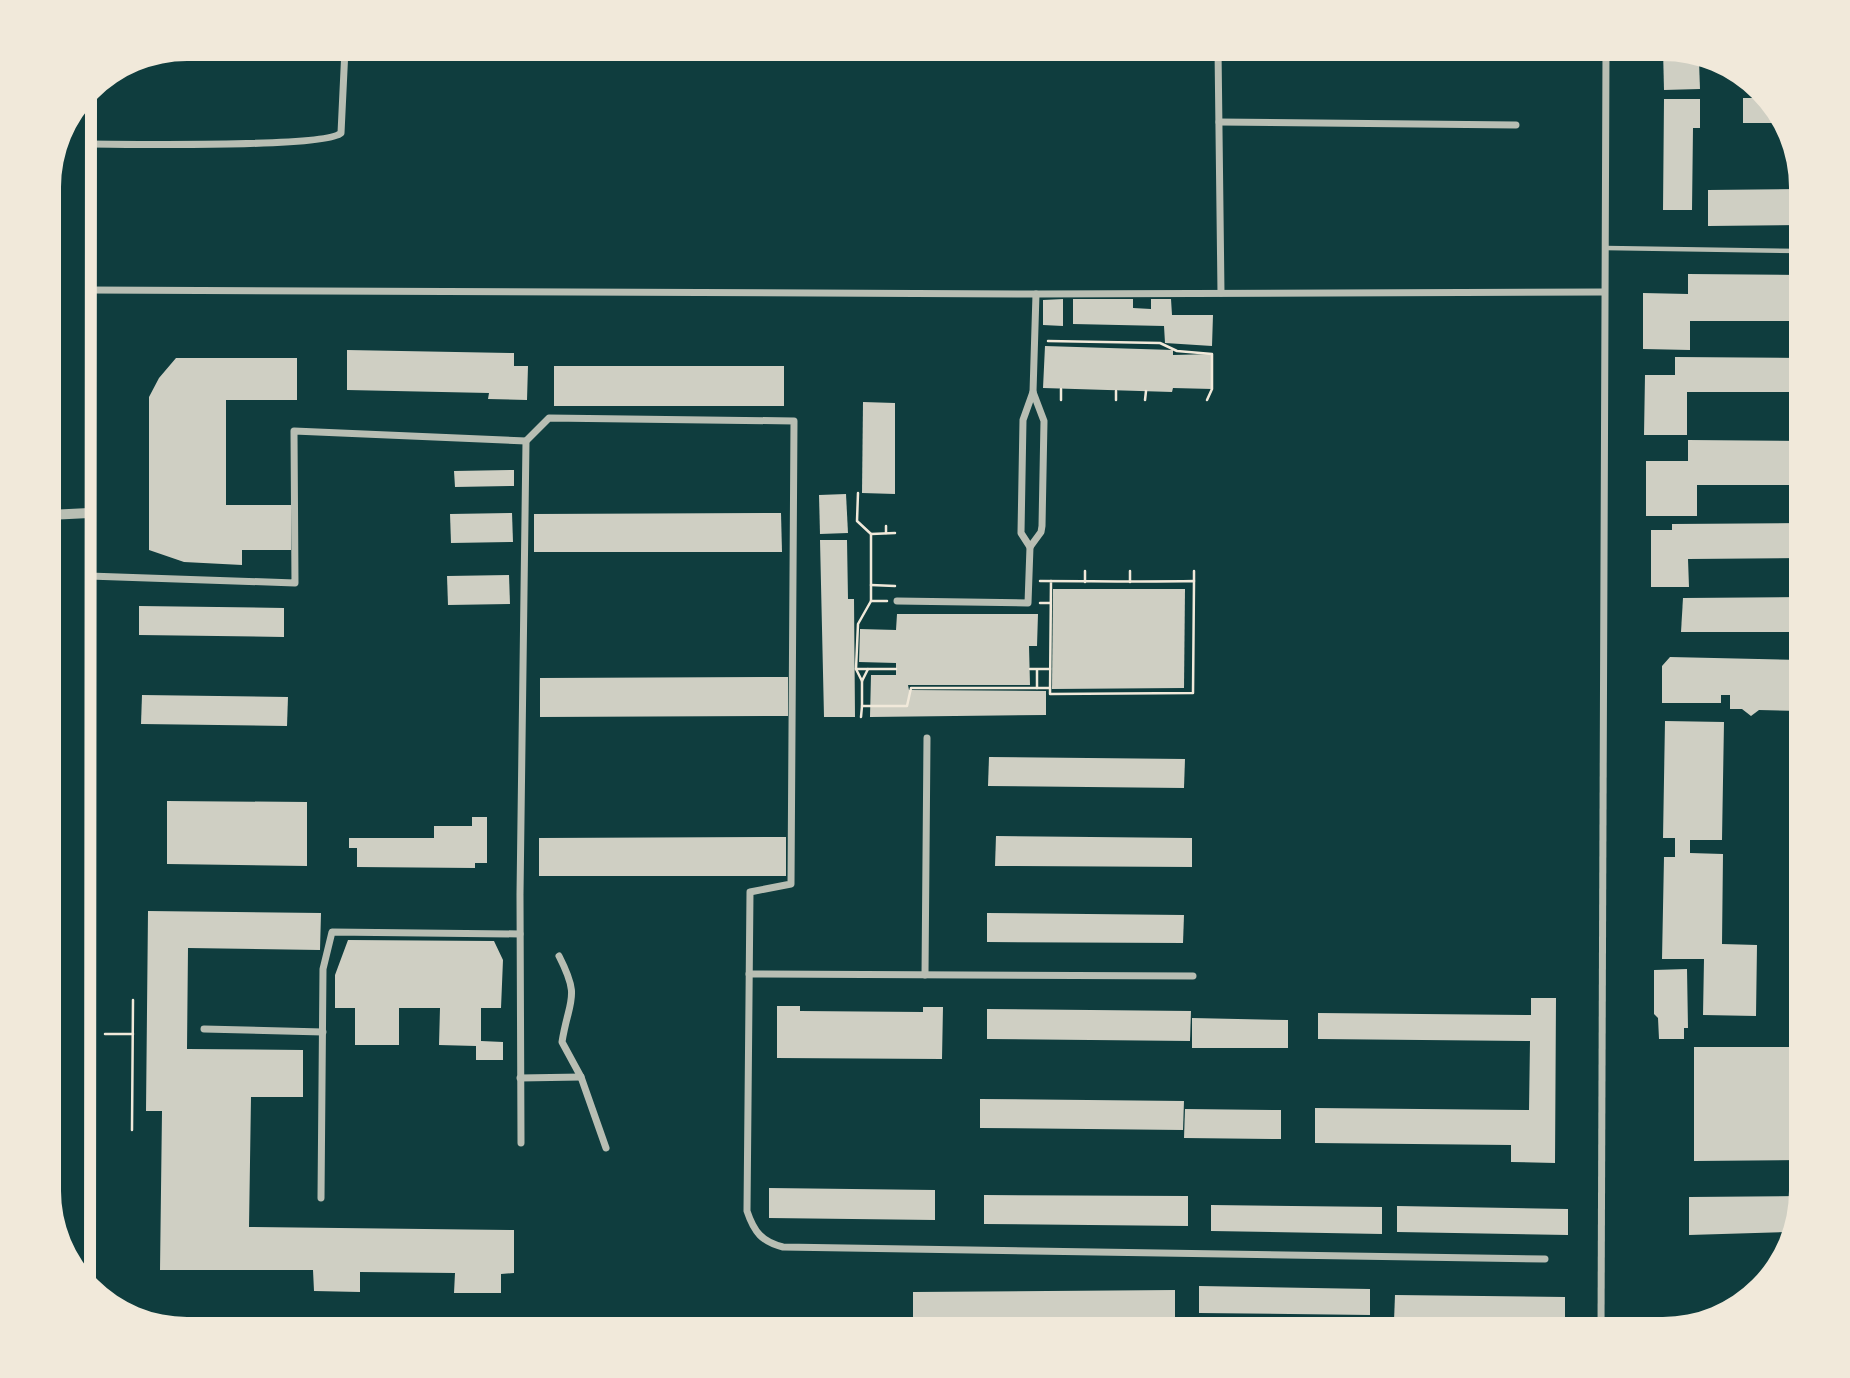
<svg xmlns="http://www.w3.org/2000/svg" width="1850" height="1378" font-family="'Titillium Web',sans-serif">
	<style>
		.building { fill: #cfcfc3 }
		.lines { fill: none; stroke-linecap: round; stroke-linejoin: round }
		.path { stroke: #f1e9da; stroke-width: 2.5 }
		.service { stroke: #b8beb3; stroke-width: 4.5 }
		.minor { stroke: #b8beb3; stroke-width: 7 }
		.tertiary { stroke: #b8beb3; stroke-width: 10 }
		.primary { stroke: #f1e9da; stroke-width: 12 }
	</style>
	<rect width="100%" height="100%" fill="#0f3d3e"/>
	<g class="building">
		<path d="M1663 49 1699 61 1700 89 1664 90Z"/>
		<path d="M1743 98H1764L1784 123H1743Z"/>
		<path d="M1664 99H1700V128H1693L1692 210H1663Z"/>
		<path d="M1801 189V225L1708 226V190Z"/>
		<path d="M1688 274 1801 275V321H1690V350L1643 349V293L1688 294Z"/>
		<path d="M1063 299V326L1043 325V300Z"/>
		<path d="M1073 299H1133V308L1151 309V299H1171L1172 315H1213L1212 346 1165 343 1164 326 1073 324Z"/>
		<path d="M1045 346 1173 350V355L1212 354V389L1173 388 1172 392 1043 388Z"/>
		<path d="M347 350 514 353V366H528L527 400 488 399 489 393 347 390Z"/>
		<path d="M1675 357 1801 358V392H1687V435H1644L1645 375H1675Z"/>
		<path d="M176 358H297V400H226V505H291V550H242V565L184 562 149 550V397L159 378Z"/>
		<rect x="554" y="366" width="230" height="40"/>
		<path d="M863 402 895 403V494L862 493Z"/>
		<path d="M1688 440 1801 441V485H1697V516H1646V461H1688Z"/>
		<path d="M514 470V486L455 487 454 471Z"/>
		<path d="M846 494 848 533 820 534 819 495Z"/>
		<path d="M512 513 513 542 451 543 450 514Z"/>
		<path d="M781 513 782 552H534V514Z"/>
		<path d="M1801 523V558L1688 559 1689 587H1651V530H1672V524Z"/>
		<path d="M820 540H847L848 599H854L855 717H824Z"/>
		<path d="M509 575 510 604 448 605 447 576Z"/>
		<path d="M1053 589H1185L1184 688 1052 689Z"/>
		<path d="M1801 597V632H1681L1683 598Z"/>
		<path d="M139 606 284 608V637L139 635Z"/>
		<path d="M897 614H1038L1037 646H1029L1030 685H908L909 690 1046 691V715L870 717 871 675H896V663L859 662 860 629 896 630Z"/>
		<path d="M1670 657 1801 660V711L1759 710 1751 716 1742 709H1730V695H1721V703H1662V666Z"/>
		<path d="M788 677V716L540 717V678Z"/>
		<path d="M142 695 288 697 287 726 141 724Z"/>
		<path d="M1665 721 1724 722 1722 840H1690V853L1723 854 1722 944 1757 945 1756 1016 1703 1015 1704 959H1662L1664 857H1675V838H1663Z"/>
		<path d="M989 757 1185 759 1184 788 988 786Z"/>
		<path d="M167 801 307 802V866L167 864Z"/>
		<path d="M472 817H487V863H475V868L357 867V848H349V838H434V826H472Z"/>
		<path d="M996 836 1192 838V867L995 866Z"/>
		<path d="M786 837V876H539V838Z"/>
		<path d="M148 911 321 913 320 950 188 948 187 1049 303 1050V1097H251L249 1227 514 1230V1273L501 1274V1293H454L455 1273 360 1272V1292L314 1291 313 1270H160L162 1111H146Z"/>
		<path d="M987 913 1184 915 1183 943 987 942Z"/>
		<path d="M348 940 494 941 503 960 501 1008H481V1041L503 1042V1060H476V1046L439 1045 440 1008H399V1045H355V1008H335V975Z"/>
		<path d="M1687 969 1688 1028H1684V1039H1659L1658 1018 1654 1014V970Z"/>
		<path d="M1531 998H1556L1555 1163 1511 1162V1145L1315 1143V1108L1529 1110 1530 1041 1318 1039V1013L1531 1015Z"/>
		<path d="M777 1006H800V1011L923 1012V1007H943L942 1059 777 1058Z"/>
		<path d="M987 1009 1191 1011 1190 1041 987 1039Z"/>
		<path d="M1192 1018 1288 1020V1048H1192Z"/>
		<path d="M1694 1047H1801V1160L1694 1161Z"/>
		<path d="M980 1099 1184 1101 1183 1130 980 1128Z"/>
		<path d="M1185 1109 1281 1110V1139L1184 1138Z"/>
		<path d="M769 1188 935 1190V1220L769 1218Z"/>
		<path d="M984 1195 1188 1196V1226L984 1224Z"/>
		<path d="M1800 1196 1787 1232 1689 1235V1197Z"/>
		<path d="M1211 1205 1382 1207V1234L1211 1231Z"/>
		<path d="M1397 1206 1568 1209V1235L1397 1232Z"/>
		<path d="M1199 1286 1370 1289V1315L1199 1313Z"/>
		<path d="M1175 1290V1319L913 1321V1292Z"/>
		<path d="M1395 1295 1565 1297V1324L1394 1321Z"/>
	</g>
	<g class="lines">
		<g class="path">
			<path d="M1048 341 1160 343 1177 351 1212 354V389L1207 400"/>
			<path d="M1116 391V400"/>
			<path d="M1061 400V389"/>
			<path d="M1145 400 1146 391"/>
			<path d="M858 493 857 521 871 534V601"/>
			<path d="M886 533V526"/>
			<path d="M871 534 895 533"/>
			<path d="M1130 571V582"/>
			<path d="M1194 571V581"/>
			<path d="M1040 581C1091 581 1143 582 1194 581L1193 693 1050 694 1051 581"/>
			<path d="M1085 582V571"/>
			<path d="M871 585 895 586"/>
			<path d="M887 601H871L858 624 856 669H896"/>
			<path d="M1040 603H1050"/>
			<path d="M856 669 862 681V706H907L911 688H1050"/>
			<path d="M1030 669H1050"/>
			<path d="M1037 670V688"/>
			<path d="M862 681 868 669"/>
			<path d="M861 717 862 706"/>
			<path d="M105 1034H133"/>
			<path d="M132 1130 133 1000"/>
		</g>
		<path class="service" d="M1606 248 1801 251"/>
		<g class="minor">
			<path d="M1218 49 1221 293"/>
			<path d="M1219 122 1516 125"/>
			<path d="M90 144C125 144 326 148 341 133L345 49"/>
			<path d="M89 290 1036 294 1604 292"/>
			<path d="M1030 547 1021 533 1023 420 1033 392"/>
			<path d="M89 576 295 583 294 431 526 441"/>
			<path d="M897 601 1028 603 1030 547 1041 532 1042 526 1044 421 1033 392 1036 294"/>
			<path d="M559 956C581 999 569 998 562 1042L581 1077 606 1148"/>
			<path d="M749 974 1193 976"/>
			<path d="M925 975 927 738"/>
			<path d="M204 1029 323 1032"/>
			<path d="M520 1078 581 1077"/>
			<path d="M521 1143 520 895 526 441 549 418 794 421 791 884 750 892 747 1211C754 1232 762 1242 783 1247L1545 1259"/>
			<path d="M321 1198 323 969 332 932 520 934"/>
			<path d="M1601 1329 1606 49"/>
		</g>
		<path class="tertiary" d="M49 515 89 513"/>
		<g class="primary">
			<path d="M49 443 53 163"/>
			<path d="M49 593 54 1219"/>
			<path d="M90 1284 91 90"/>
		</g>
	</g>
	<path d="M0 0H1850V1378H0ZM187 61H1663A126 126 0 0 1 1789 187V1191A126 126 0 0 1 1663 1317H187A126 126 0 0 1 61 1191V187A126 126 0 0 1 187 61Z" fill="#f1e9da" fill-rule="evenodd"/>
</svg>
